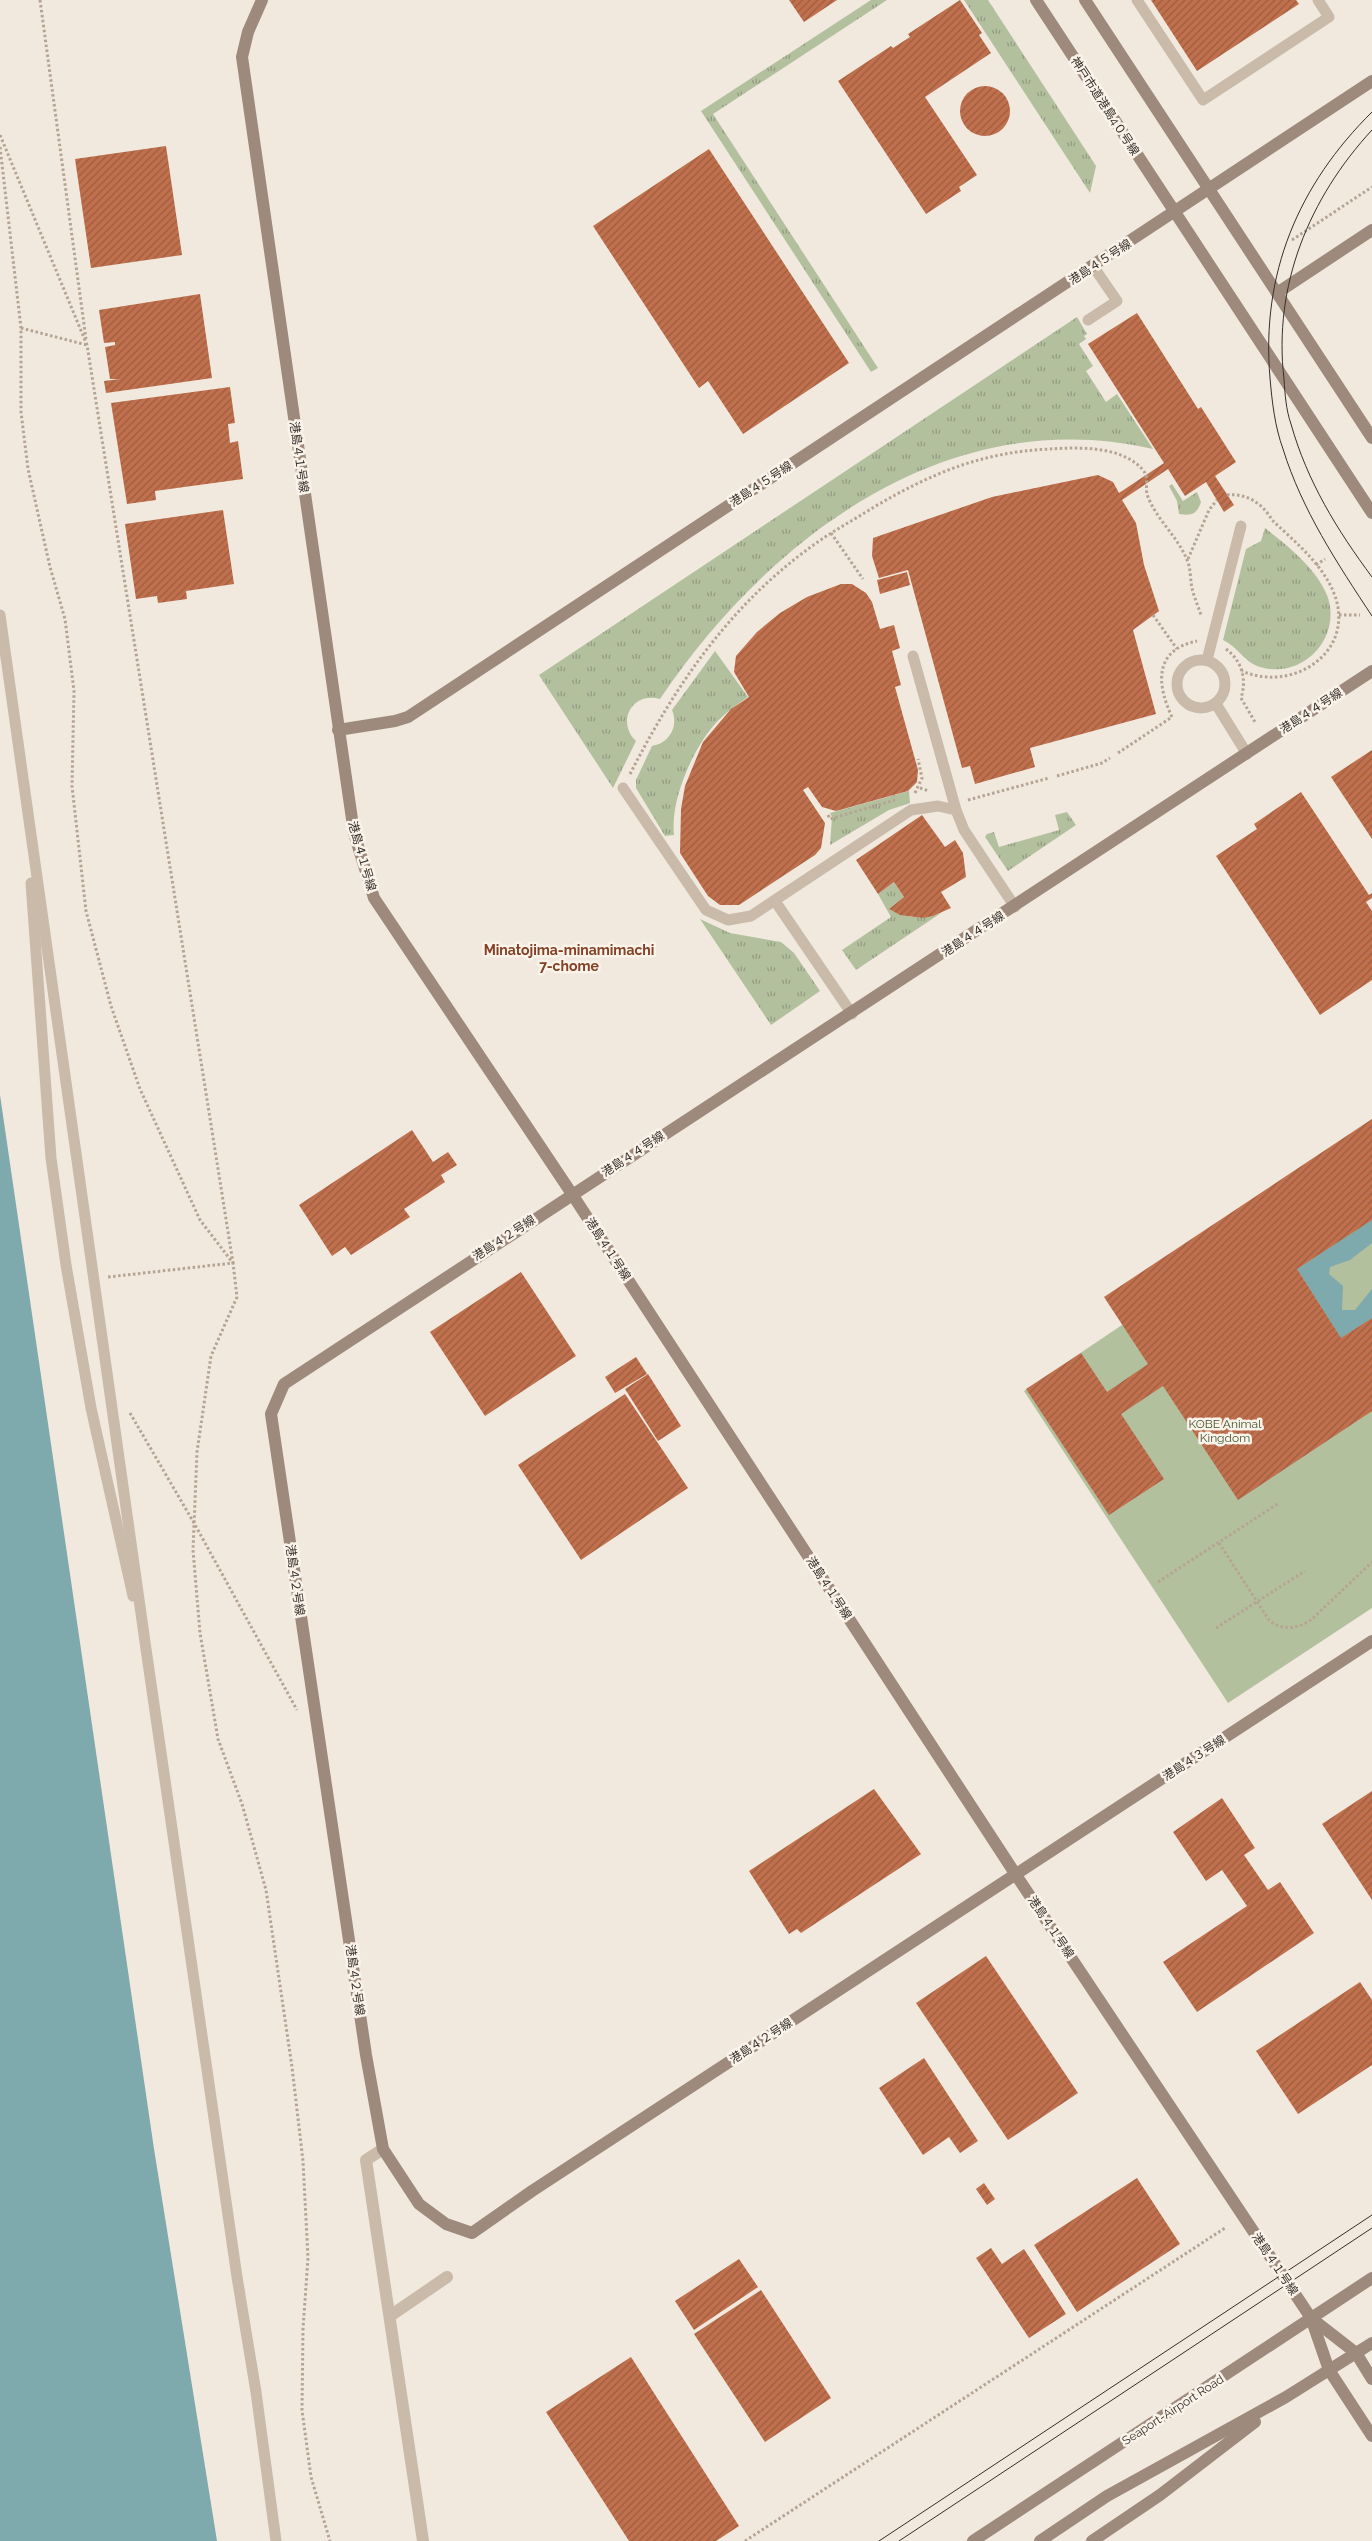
<svg xmlns="http://www.w3.org/2000/svg" width="1372" height="2541" font-family="Raleway,'Noto Sans JP',sans-serif">
	<style>
		.grass { fill: url(#grass-tufts) }
		.green { fill: #b3c09e }
		.water { fill: #7ea9ad }
		.building { fill: url(#building-hatch) }
		.lines { fill: none; stroke-linecap: round; stroke-linejoin: round }
		.path { stroke: #b5a494; stroke-width: 3; stroke-dasharray: 2.5 2.5; stroke-linecap: butt }
		.lane { stroke: #c9baaa; stroke-width: 11 }
		.street { stroke: #c9baaa; stroke-width: 12 }
		.secondary { stroke: #9d8a7c; stroke-width: 12 }
		.tram { stroke: #372f29; stroke-width: 1 }
		.labels { text-anchor: middle; dominant-baseline: central; stroke-width: 5; stroke-linejoin: round; paint-order: stroke }
		.street-label { font-size: 12px; fill: #372f29; stroke: #f9f3ea }
		.park-label { font-size: 12px; fill: #44542e; stroke: #f9f3ea }
		.neighbourhood-label { font-size: 14px; font-weight: bold; fill: #834126; stroke: #f9f3ea }
	</style>
	<defs>
		<pattern id="grass-tufts" width="24" height="20" patternUnits="userSpaceOnUse" patternTransform="scale(1.25)"><rect width="24" height="20" fill="#b3c09e"/><path d="M3 7l-1-3M5 7V3M7 7l1-3M15 17l-1-3M17 17v-4M19 17l1-3" fill="none" stroke="#929c81"/></pattern>
		<pattern id="building-hatch" width="6" height="6" patternUnits="userSpaceOnUse" patternTransform="scale(1.25)"><rect width="6" height="6" fill="#c0704d"/><path d="M-1 1l2-2M0 6l6-6M5 7l2-2" fill="none" stroke="#9d5c40"/></pattern>
	</defs>
	<rect width="100%" height="100%" fill="#f1e9de"/>
	<g class="grass">
		<path d="M871 0H887L713 114 878 368 871 372 701 111Z"/>
		<path d="M964 0H988L1096 166 1090 193Z"/>
		<path d="M1077 317 1087 334 1084 336 1086 339 1079 344 1093 366 1086 371 1106 402 1117 394 1153 449C948 402 769 537 660 699 632 691 616 722 636 741L613 788 539 675Z"/>
		<path d="M1172 484 1183 501 1197 492 1201 502C1197 514 1192 516 1179 514L1177 501 1169 486Z"/>
		<path d="M1265 528C1287 545 1316 568 1327 595 1343 637 1303 680 1260 667 1244 662 1238 647 1223 640L1246 549 1261 541Z"/>
		<path d="M715 651 748 697C736 705 725 713 715 724 692 750 670 801 674 835L665 836 636 788V780L652 746C669 743 679 727 672 710Z"/>
		<path d="M909 791 910 803 889 810 830 845 832 817 830 813Z"/>
		<path d="M1067 812 1076 825 1008 871 985 837 987 834 994 832 999 847 1059 830 1055 815Z"/>
		<path d="M894 882 904 897 889 909C906 918 923 920 941 913L856 970 842 950 891 917 878 894Z"/>
		<path d="M700 919 730 933 781 942 794 953 820 991 771 1025Z"/>
	</g>
	<path class="green" d="M1372 1119V1608L1228 1703 1024 1391 1122 1325Z"/>
	<g class="water">
		<path d="M0 1095 154 2149 217 2541H0Z"/>
		<path d="M1372 1220V1243L1350 1260 1330 1267 1329 1274 1343 1286 1342 1310H1355L1372 1289V1318L1341 1338 1297 1269Z"/>
	</g>
	<g class="building">
		<path d="M789 0H837L804 22Z"/>
		<path d="M960 0 982 33 979 35 991 53 925 97 977 175 959 187 961 191 926 214 838 81 891 46 893 48 910 37 908 34Z"/>
		<path d="M1151 0H1296L1299 4 1197 71Z"/>
		<circle cx="985" cy="111" r="25"/>
		<path d="M166 146 182 255 91 268 75 159Z"/>
		<path d="M709 149 849 363 743 434 708 381 699 388 593 226Z"/>
		<path d="M200 294 212 378 106 393 104 381 120 379H110L105 347 115 345V342L104 343 99 310Z"/>
		<path d="M1137 313 1198 409 1201 407 1236 462 1215 476 1234 505 1224 512 1206 482 1185 496 1168 469 1122 500 1136 523 1144 565 1159 611 1133 630 1156 714 1030 748 1035 767 975 784 970 766 962 768 908 570 879 578 872 556 873 538 992 497 1098 475 1113 482 1119 493 1164 463 1088 344Z"/>
		<path d="M230 387 235 423 228 424 230 443 238 441 243 479 155 491 156 500 127 504 111 403Z"/>
		<path d="M223 510 234 584 186 591 187 599 158 603 157 596 136 599 125 524Z"/>
		<path d="M907 572 910 585 880 594 877 580Z"/>
		<path d="M841 584H852L866 593 872 602 880 629 894 625 900 648 892 651 901 685 895 687 918 770 917 782 908 791 836 811 822 807 808 787 803 790 825 823 821 848 815 855 739 905H720L708 896 680 853 681 809 685 786 703 742 731 709 749 697 734 672 736 656 757 632 780 613 807 597Z"/>
		<path d="M1372 750V839L1331 777Z"/>
		<path d="M1301 792 1369 895 1372 893V898L1366 902 1372 911V980L1320 1015 1216 856 1257 829 1254 824Z"/>
		<path d="M922 815 945 847 955 840 963 853 966 877 941 892 951 908 933 916 923 918 900 915 889 909 904 897 894 882 878 894 856 860Z"/>
		<path d="M1372 1119V1220L1297 1269 1341 1338 1372 1318V1411L1238 1500 1163 1386 1121 1414 1164 1479 1109 1515 1026 1389 1081 1353 1107 1392 1148 1364 1104 1297Z"/>
		<path d="M412 1130 433 1162 448 1152 457 1165 441 1175 445 1182 404 1209 410 1217 351 1255 345 1247 332 1256 299 1205Z"/>
		<path d="M521 1272 576 1356 485 1416 430 1332Z"/>
		<path d="M636 1357 647 1374 615 1393 605 1377Z"/>
		<path d="M648 1374 681 1426 658 1441 625 1389Z"/>
		<path d="M625 1394 688 1488 581 1560 518 1465Z"/>
		<path d="M874 1789 921 1854 801 1933 797 1929 789 1934 749 1871Z"/>
		<path d="M1372 1791V1900L1322 1824Z"/>
		<path d="M1222 1798 1255 1848 1244 1855 1268 1890 1280 1882 1314 1933 1197 2012 1163 1962 1247 1906 1222 1870 1206 1881 1173 1832Z"/>
		<path d="M986 1956 1078 2093 1008 2140 916 2003Z"/>
		<path d="M1360 1982 1372 2000V2065L1298 2114 1256 2051Z"/>
		<path d="M924 2058 978 2141 960 2153 949 2137 923 2155 879 2088Z"/>
		<path d="M1137 2178 1180 2244 1077 2312 1034 2245Z"/>
		<path d="M984 2183 995 2199 987 2205 976 2189Z"/>
		<path d="M991 2248 1002 2264 1024 2249 1066 2314 1029 2338 976 2258Z"/>
		<path d="M739 2259 758 2287 694 2330 675 2301Z"/>
		<path d="M761 2290 831 2398 765 2442 694 2334Z"/>
		<path d="M631 2357 739 2526 716 2541H629L546 2412Z"/>
	</g>
	<g class="lines">
		<g class="path">
			<path d="M40 0 86 339"/>
			<path d="M0 135 87 345 233 1263 108 1277"/>
			<path d="M0 147 21 328V412L28 469 50 567 65 619 74 691 72 786 86 911 111 1006 140 1089 200 1220 233 1263 237 1297 211 1356 197 1452 193 1550 200 1633 218 1739 242 1804 266 1890 292 2067 303 2161 308 2258 303 2329 302 2410 311 2477 330 2541"/>
			<path d="M1292 240 1372 187"/>
			<path d="M21 328 87 345"/>
			<path d="M1227 495C1247 493 1263 504 1272 520 1295 542 1324 565 1335 596 1355 653 1292 693 1242 671"/>
			<path d="M831 533 863 579"/>
			<path d="M1188 559 1209 510 1217 500"/>
			<path d="M1316 565 1325 559"/>
			<path d="M1153 615 1177 649"/>
			<path d="M1339 615H1360"/>
			<path d="M1226 649C1242 661 1247 679 1241 698L1255 722"/>
			<path d="M1118 753 1172 717C1157 685 1153 650 1197 641"/>
			<path d="M630 774C675 686 728 608 808 549 829 533 852 521 874 507 932 473 982 452 1050 449 1080 447 1122 446 1143 470 1150 478 1144 488 1148 497 1157 520 1178 537 1187 560 1191 568 1190 579 1192 588 1194 597 1198 606 1201 615"/>
			<path d="M1057 776 1102 763 1110 758"/>
			<path d="M920 788 929 791"/>
			<path d="M915 793 922 778 918 759"/>
			<path d="M968 800 1049 778"/>
			<path d="M828 815 830 819 895 800"/>
			<path d="M130 1413 194 1523 297 1710"/>
			<path d="M1219 1543 1269 1620C1281 1631 1297 1629 1311 1620L1372 1562"/>
			<path d="M1158 1582 1279 1503"/>
			<path d="M1216 1628 1305 1571"/>
			<path d="M745 2541 1225 2228"/>
		</g>
		<g class="lane">
			<path d="M1137 0 1203 100 1329 17 1318 0"/>
			<path d="M1088 320 1117 301 1093 266"/>
			<path d="M0 615 146 1649 237 2277 256 2392 276 2541"/>
			<path d="M913 656 956 810 964 830 1015 907"/>
			<circle cx="1201" cy="684" r="24"/>
			<path d="M1207 660 1241 526"/>
			<path d="M1216 704 1247 754"/>
			<path d="M623 788 706 910 728 920 751 916 911 810 938 806 956 810"/>
			<path d="M31 883 51 1158 66 1265 91 1408 133 1596"/>
			<path d="M775 901 852 1014"/>
		</g>
		<g class="street">
			<path d="M383 2149 366 2160 423 2541"/>
			<path d="M390 2316 447 2277"/>
		</g>
		<g class="secondary">
			<path d="M262 0 248 32 242 57 354 833 374 898 572 1194 1016 1875 1311 2318 1329 2370 1372 2436"/>
			<path d="M1036 0 1372 513"/>
			<path d="M1085 0 1372 438"/>
			<path d="M1277 293 1372 230"/>
			<path d="M1372 671 284 1384 271 1414 366 2055 383 2149 419 2204 446 2224 472 2233 532 2191 1372 1641"/>
			<path d="M338 730 395 721 408 717 1372 81"/>
			<path d="M1311 2318 1356 2353 1372 2379"/>
			<path d="M973 2541 1372 2278"/>
			<path d="M1040 2541 1107 2496 1286 2397 1372 2343"/>
			<path d="M1092 2541 1160 2495 1255 2422"/>
		</g>
		<g class="tram">
			<path d="M1372 112C1298 185 1261 274 1270 378 1272 402 1275 427 1283 449 1302 510 1337 563 1372 616"/>
			<path d="M1372 130C1309 198 1273 286 1284 379 1285 394 1286 410 1291 424 1307 481 1337 530 1372 577"/>
			<path d="M879 2541 1372 2215"/>
			<path d="M899 2541 1372 2228"/>
		</g>
	</g>
	<g class="labels">
		<g class="street-label">
			<text transform="translate(1105 106) rotate(57)">神戸市道港島4０号線</text>
			<text transform="translate(1100 262) rotate(-33)">港島４５号線</text>
			<text transform="translate(299 457) rotate(82)">港島４１号線</text>
			<text transform="translate(761 484) rotate(-33)">港島４５号線</text>
			<text transform="translate(1311 711) rotate(-33)">港島４４号線</text>
			<text transform="translate(362 856) rotate(74)">港島４１号線</text>
			<text transform="translate(973 934) rotate(-33)">港島４４号線</text>
			<text transform="translate(633 1154) rotate(-33)">港島４４号線</text>
			<text transform="translate(504 1238) rotate(-33)">港島４２号線</text>
			<text transform="translate(608 1249) rotate(57)">港島４１号線</text>
			<text transform="translate(295 1580) rotate(82)">港島４２号線</text>
			<text transform="translate(829 1588) rotate(57)">港島４１号線</text>
			<text transform="translate(1194 1758) rotate(-33)">港島４３号線</text>
			<text transform="translate(1051 1927) rotate(56)">港島４１号線</text>
			<text transform="translate(355 1980) rotate(82)">港島４２号線</text>
			<text transform="translate(761 2041) rotate(-33)">港島４２号線</text>
			<text transform="translate(1275 2264) rotate(56)">港島４１号線</text>
			<text transform="translate(1173 2410) rotate(-33)">Seaport-Airport Road</text>
		</g>
		<g class="park-label">
			<text x="1225" y="1424">KOBE Animal<tspan x="1225" dy="14">Kingdom</tspan></text>
		</g>
		<g class="neighbourhood-label">
			<text x="569" y="950">Minatojima-minamimachi<tspan x="569" dy="16">7-chome</tspan></text>
		</g>
	</g>
</svg>
